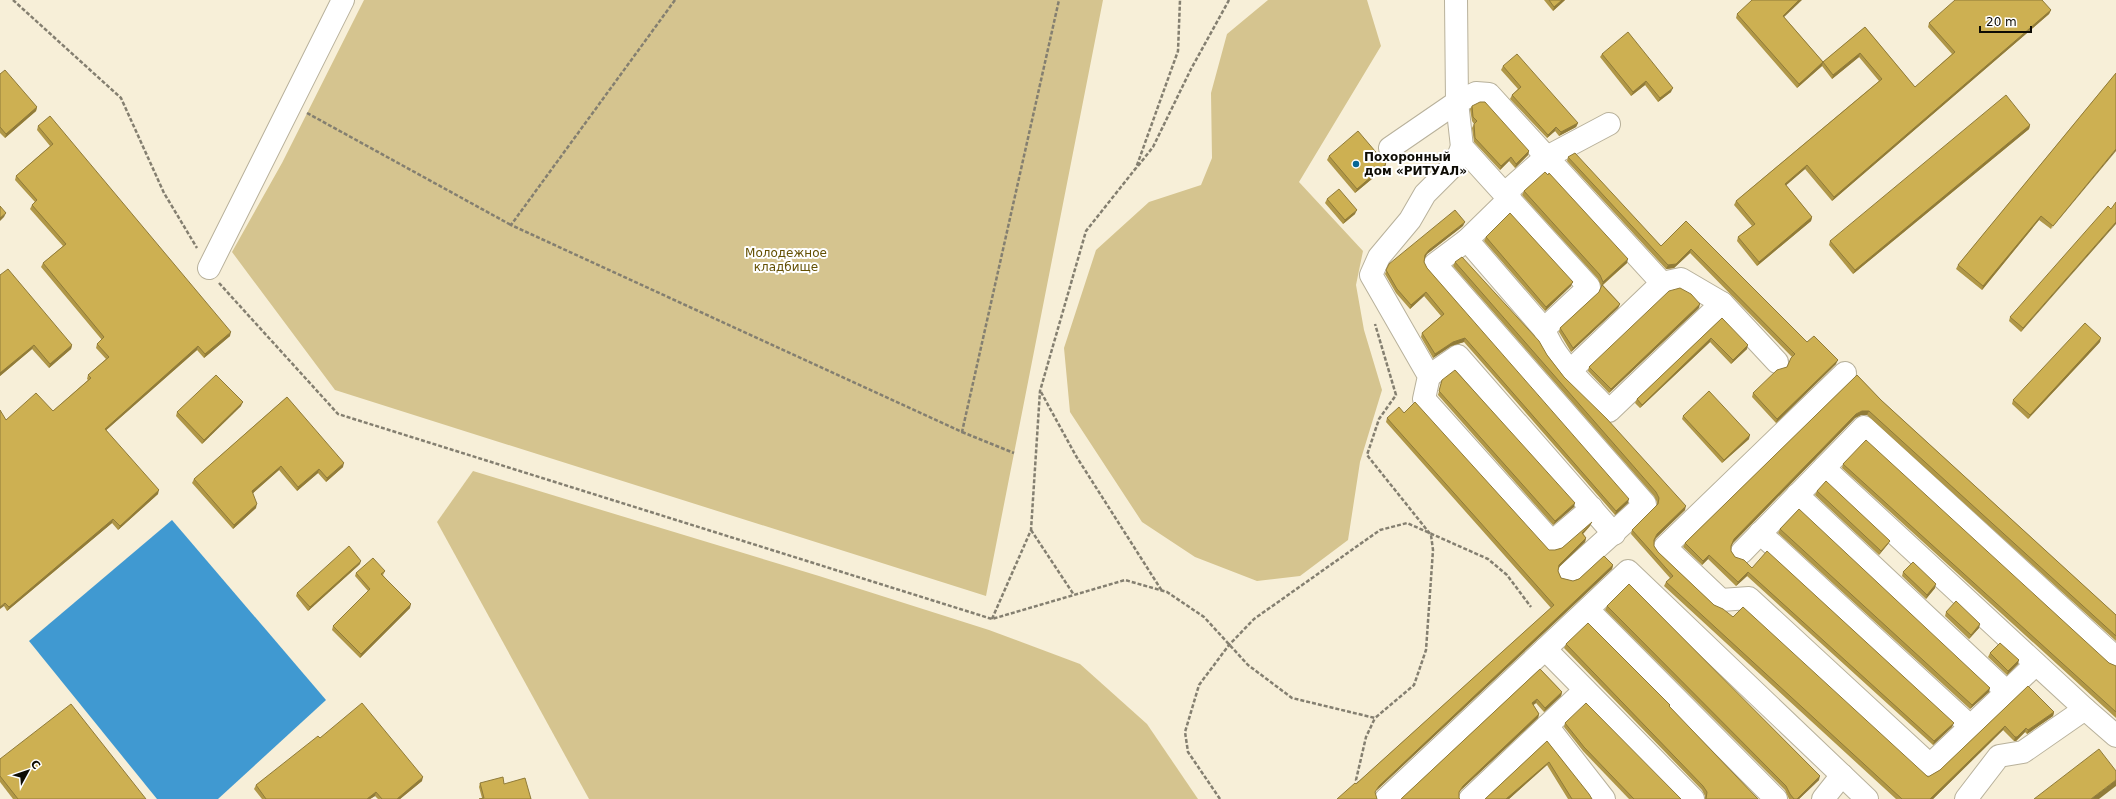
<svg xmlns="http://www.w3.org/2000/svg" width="2116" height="799" font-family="'DejaVu Sans',sans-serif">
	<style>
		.green { fill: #d5c48f }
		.water { fill: #4099d1 }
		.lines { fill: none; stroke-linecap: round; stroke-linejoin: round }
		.minor-casing { stroke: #b8b19b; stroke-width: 24 }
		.path { stroke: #847f70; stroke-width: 2.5; stroke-dasharray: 4 2; stroke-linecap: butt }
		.minor { stroke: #fff; stroke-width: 22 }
		.wall { fill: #b09747 }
		.shaded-wall { fill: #907b39 }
		.building { fill: #cdb052; stroke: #907b39 }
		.poi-dot { fill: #076695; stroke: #fff; stroke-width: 1.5 }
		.labels { text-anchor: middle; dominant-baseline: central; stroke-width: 4; stroke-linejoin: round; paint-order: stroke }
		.poi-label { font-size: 12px; font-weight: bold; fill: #0e0c05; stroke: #fff; text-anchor: start }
		.park-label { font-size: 12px; fill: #645003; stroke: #fff }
	</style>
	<rect width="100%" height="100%" fill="#f7efd8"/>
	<g class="green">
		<path d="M364 0H1103L986 596 335 390 232 252 282 163Z"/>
		<path d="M1268 0H1367L1381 46 1299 182 1363 251 1356 285 1364 330 1382 390 1360 462 1348 540 1300 576 1257 581 1195 557 1142 522 1070 412 1064 348 1096 250 1149 202 1201 185 1212 158 1211 93 1227 34Z"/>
		<path d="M473 471 819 576 989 630 1080 664 1147 724 1198 799H589L437 522Z"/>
	</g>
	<path class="water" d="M172 520 326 700 218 799H157L29 641Z"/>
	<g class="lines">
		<g class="minor-casing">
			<g id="minor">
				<path d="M1456 0 1457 102 1462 147 1589 287 1544 329"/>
				<path d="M1462 147 1455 164 1425 194 1410 220 1379 257 1371 275 1429 376 1424 399 1552 542 1592 508"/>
				<path d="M1390 148 1457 102 1476 93 1489 94 1662 283"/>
				<path d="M1505 193 1545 158 1609 124"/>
				<path d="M1510 198 1467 240 1435 264 1645 504 1569 573"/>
				<path d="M1467 240 1544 329C1555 361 1586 386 1609 411L1722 303"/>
				<path d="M209 268 343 0"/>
				<path d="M1571 370 1662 283 1681 279 1722 303 1777 362"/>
				<path d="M1845 373 1665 547 1721 600 1749 598 1930 765 2036 664"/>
				<path d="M1429 376 1458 356 1614 534"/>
				<path d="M1824 468 2085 709"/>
				<path d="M1797 495 2007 692"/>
				<path d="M1760 533 1970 726"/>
				<path d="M1742 552 1864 427 2116 658"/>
				<path d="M1588 610 1776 799"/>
				<path d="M1545 649 1693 799"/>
				<path d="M1547 726 1604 799"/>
				<path d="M1386 799 1628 571 1867 799"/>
				<path d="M1470 799 1585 690"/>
				<path d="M1823 799 1842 775"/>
				<path d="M1966 799 1999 756 2023 752 2085 709 2116 736"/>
			</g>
		</g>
		<g class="path">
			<path d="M13 0 121 98 164 193 197 248"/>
			<path d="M675 0 511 225 962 432 1059 0"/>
			<path d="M307 113 511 225"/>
			<path d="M1138 166 1153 147 1191 69 1229 0"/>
			<path d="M219 283 338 414 992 619 1125 580 1167 592 1204 617 1248 665 1292 698 1375 718 1414 685 1426 650 1433 550 1431 535 1367 455 1379 419 1396 395 1375 324"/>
			<path d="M1041 392 1076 456 1162 591"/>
			<path d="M962 432 1014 453"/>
			<path d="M1031 530 1074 595"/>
			<path d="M992 619 1031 530 1040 391 1086 231 1136 168 1178 51 1180 0"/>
			<path d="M1360 785 1356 780 1366 737 1375 718"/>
			<path d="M1220 799 1188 752 1185 732 1199 685 1229 645 1254 619 1380 530 1407 523 1488 559 1507 575 1531 607"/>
		</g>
		<use href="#minor" class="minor"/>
	</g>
	<g class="wall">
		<path d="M1544 0H1565L1553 11Z"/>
		<path d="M2051 10 2049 14 1832 201 1805 169 1786 185 1812 217 1811 221 1757 266 1737 241 1738 237 1752 226 1734 205 1736 201 1879 81 1859 57 1832 79 1822 66 1797 88 1736 18 1737 14 1784 17 1823 62 1865 27 1915 87 1952 54 1928 27 1929 23Z"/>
		<path d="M1602 54 1671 92 1658 102 1645 85 1631 96 1600 57Z"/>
		<path d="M1503 66 1578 123 1576 127 1559 136 1555 131 1547 138 1510 99 1512 95 1518 89 1501 70Z"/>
		<path d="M2116 73 2051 229 2039 220 1982 290 1956 269 1958 265Z"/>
		<path d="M0 74 37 107 36 111 5 138 0 133Z"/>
		<path d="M1472 106 1529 151 1528 155 1515 168 1509 161 1500 170 1474 142 1472 128 1474 124 1472 121 1470 109Z"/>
		<path d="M2030 125 2029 129 1853 274 1829 245 1830 241Z"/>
		<path d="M38 126 230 336 204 358 197 350 106 430 158 494 118 530 112 523 7 611 4 606 6 420 53 411 88 380 87 379 88 375 106 359 96 348 97 344 102 340 41 267 43 263 63 246 30 209 32 205 35 202 15 180 16 176 50 146 37 130Z"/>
		<path d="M1329 156 1385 168 1355 193 1327 160Z"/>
		<path d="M1568 157 1661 246 1686 221 1807 342 1836 364 1776 423 1752 397 1753 393 1787 367 1792 357 1690 253 1674 268 1666 269 1567 161Z"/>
		<path d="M1524 191 1627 263 1603 285 1620 304 1618 308 1571 352 1559 332 1560 328 1599 292 1602 285 1601 286 1598 279 1522 195Z"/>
		<path d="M1327 199 1355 214 1343 224 1325 203Z"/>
		<path d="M2111 209 2021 332 2009 321 2010 317Z"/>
		<path d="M1463 226 1427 254 1425 258 1424 262 1427 268 1628 503 1615 515 1464 342 1451 346 1433 358 1421 337 1422 333 1441 316 1424 296 1410 309 1396 293 1385 274 1389 264Z"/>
		<path d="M1486 237 1571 286 1545 311 1484 241Z"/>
		<path d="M1455 262 1547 355 1564 377 1685 510 1656 538 1654 542V546L1658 552 1714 605 1733 617 1928 777 1940 770 2028 686 2054 712 2053 716 2027 734 2025 732 2016 741H2014L2003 730 1933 799H1896L1664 586 1666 582 1670 578 1631 534 1632 530 1657 505V502L1654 496 1453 266Z"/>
		<path d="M0 275 72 345 71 349 49 368 32 349 0 376Z"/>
		<path d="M1699 308 1609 393 1588 371 1589 367Z"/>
		<path d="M1722 318 1747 349 1731 364 1710 342 1640 408 1635 403 1637 399Z"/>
		<path d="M2100 342 2028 419 2012 404 2013 400Z"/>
		<path d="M1857 375 1881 400 2116 615V641L1867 415H1861L1855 418 1733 543 1731 547V551L1735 557 1752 568 1952 727 1933 745 1747 576 1736 586 1708 559 1702 565 1683 547 1685 543Z"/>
		<path d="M1442 380 1574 507 1553 525 1438 395Z"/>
		<path d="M287 397 343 467 326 482 318 473 297 491 279 470 253 493 256 508 233 529 192 483 194 479Z"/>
		<path d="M241 406 202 444 176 416 177 412Z"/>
		<path d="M1404 413 1549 550H1555L1562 548 1590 526 1583 534 1586 538 1585 542 1558 568V571L1561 578 1573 581 1613 565 1612 569 1377 790 1356 784 1551 608 1386 422 1387 418Z"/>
		<path d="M1683 416 1749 439 1722 463 1682 419Z"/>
		<path d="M1843 464 2109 663 2116 666V718L1842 468Z"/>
		<path d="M1817 491 1888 544 1879 555 1815 495Z"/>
		<path d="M1780 529 1989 692 1970 709 1778 533Z"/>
		<path d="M360 564 308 611 296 596 297 593Z"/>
		<path d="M385 571 383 575 410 608 360 658 332 630 333 626 368 591 355 576 356 573Z"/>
		<path d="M1903 572 1935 588 1926 599 1902 576Z"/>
		<path d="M1607 606 1819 780 1799 799H1789L1785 790 1605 610Z"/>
		<path d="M1946 612 1979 628 1969 639 1945 616Z"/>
		<path d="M1566 644 1669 707 1758 799H1705V796L1702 790 1564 648Z"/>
		<path d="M1990 653 2018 664 2007 675 1988 657Z"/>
		<path d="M1540 669 1562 692 1561 696 1544 712 1536 703 1533 705 1539 714 1538 718 1461 790 1459 793V798L1401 799Z"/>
		<path d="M1565 723 1681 799H1629L1583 751 1564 727Z"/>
		<path d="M320 738 422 781 400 799H378L375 796 370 799H262L254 789 256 785Z"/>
		<path d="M1547 741 1592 799H1568L1547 765 1509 799H1485Z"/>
		<path d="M0 759 146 799H13L0 782Z"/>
		<path d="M480 783 504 784 531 799 482 798 479 787Z"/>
	</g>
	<g class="shaded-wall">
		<path d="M1562 0H1565L1553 11 1554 7Z"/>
		<path d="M1799 0H1802L1781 20 1783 16Z"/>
		<path d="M2051 10 2049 14 1832 201 1834 197Z"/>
		<path d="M1860 53 1859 57 1832 79 1833 75Z"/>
		<path d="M1823 62 1822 66 1797 88 1799 84Z"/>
		<path d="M1646 81 1645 85 1631 96 1633 92Z"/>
		<path d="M1673 88 1671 92 1658 102 1660 98Z"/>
		<path d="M37 107 36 111 5 138 6 134Z"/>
		<path d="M1578 123 1576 127 1559 136 1561 132Z"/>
		<path d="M2030 125 2029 129 1853 274 1855 270Z"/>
		<path d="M1556 127 1555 131 1547 138 1548 135Z"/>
		<path d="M2116 149V151L2051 229 2053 226Z"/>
		<path d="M1529 151 1528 155 1515 168 1516 164Z"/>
		<path d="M1511 157 1509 161 1500 170 1501 166Z"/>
		<path d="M1386 164 1385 168 1355 193 1357 189Z"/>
		<path d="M1807 165 1805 169 1783 188 1785 184Z"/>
		<path d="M1357 210 1355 214 1343 224 1345 220Z"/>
		<path d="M6 213 4 217 0 221V218Z"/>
		<path d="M2041 216 2039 220 1982 290 1983 286Z"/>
		<path d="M1812 217 1811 221 1757 266 1759 262Z"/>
		<path d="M1465 222 1463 226 1427 254 1424 259 1425 255 1429 250Z"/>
		<path d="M2116 222V224L2021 332 2023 328Z"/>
		<path d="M1691 249 1690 253 1674 268 1666 269 1668 265Z"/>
		<path d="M1628 259 1627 263 1601 286 1603 282Z"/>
		<path d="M1573 282 1571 286 1545 311 1546 307Z"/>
		<path d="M1426 292 1424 296 1410 309 1411 305Z"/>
		<path d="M1620 304 1618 308 1571 352 1573 348Z"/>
		<path d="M1700 304 1699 308 1609 393 1611 389Z"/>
		<path d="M231 332 230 336 204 358 205 354Z"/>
		<path d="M1465 338 1464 342 1451 346 1433 358 1435 354 1453 342Z"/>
		<path d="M1711 338 1710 342 1640 408 1642 405Z"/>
		<path d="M2101 338 2100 342 2028 419 2030 415Z"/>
		<path d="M34 345 32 349 0 376V373Z"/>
		<path d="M72 345 71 349 49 368 50 364Z"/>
		<path d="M1748 345 1747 349 1731 364 1733 360Z"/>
		<path d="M198 346 197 350 103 433 105 429Z"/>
		<path d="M1838 360 1836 364 1776 423 1777 419Z"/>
		<path d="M243 402 241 406 202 444 204 440Z"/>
		<path d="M1862 411H1869L1867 415H1861L1855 418 1733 543 1729 550 1734 539 1856 414Z"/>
		<path d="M1750 435 1749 439 1722 463 1724 460Z"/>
		<path d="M344 463 343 467 326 482 327 478Z"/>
		<path d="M281 466 279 470 251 495 252 491Z"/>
		<path d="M319 469 318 473 297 491 298 487Z"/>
		<path d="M159 490 158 494 118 530 120 526Z"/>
		<path d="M1629 499 1628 503 1615 515 1616 511Z"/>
		<path d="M1575 503 1574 507 1553 525 1555 521Z"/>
		<path d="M257 504 256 508 233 529 234 525Z"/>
		<path d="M1686 506 1685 510 1656 538 1653 544 1657 534Z"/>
		<path d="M113 519 112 523 7 611 9 607Z"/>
		<path d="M1592 522 1590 526 1580 537 1582 533Z"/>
		<path d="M1586 538 1585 542 1557 569 1559 565Z"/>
		<path d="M1890 541 1888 544 1879 555 1881 551Z"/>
		<path d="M1709 555 1708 559 1702 565 1703 561Z"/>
		<path d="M361 561 360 564 308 611 310 607Z"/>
		<path d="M1613 565 1612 569 1377 790 1374 796 1379 786Z"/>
		<path d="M1748 572 1747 576 1736 586 1738 582Z"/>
		<path d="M1936 584 1935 588 1926 599 1927 595Z"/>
		<path d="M5 603 4 606 0 609V607Z"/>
		<path d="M411 604 410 608 360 658 361 654Z"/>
		<path d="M1980 624 1979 628 1969 639 1971 635Z"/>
		<path d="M2019 660 2018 664 2007 675 2008 671Z"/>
		<path d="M1990 688 1989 692 1970 709 1972 705Z"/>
		<path d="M1562 692 1561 696 1544 712 1545 708Z"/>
		<path d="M1537 699 1536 703 1531 707 1532 703Z"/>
		<path d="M2054 712 2053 716 2027 734 2028 730Z"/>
		<path d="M1539 714 1538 718 1461 790 1458 796 1463 786Z"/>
		<path d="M1954 723 1952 727 1933 745 1934 741Z"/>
		<path d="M2005 726 2003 730 1933 799H1930Z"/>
		<path d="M2026 728 2025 732 2016 741H2014L2015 737Z"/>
		<path d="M1549 762 1547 765 1509 799H1506Z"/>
		<path d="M1820 776 1819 780 1799 799H1797Z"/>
		<path d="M423 777 422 781 400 799H397Z"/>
		<path d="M2116 780V786L2099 799H2091Z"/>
		<path d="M376 792 375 796 370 799H367Z"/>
	</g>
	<g class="building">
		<path d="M1549 0H1562L1554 7Z"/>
		<path d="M1752 0H1799L1783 16 1823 62 1799 84 1737 14Z"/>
		<path d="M1955 0H2042L2051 10 1834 197 1807 165 1785 184 1812 217 1759 262 1738 237 1755 224 1736 201 1882 79 1860 53 1833 75 1823 62 1865 27 1915 87 1955 52 1929 23Z"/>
		<path d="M1628 32 1673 88 1660 98 1646 81 1633 92 1602 54Z"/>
		<path d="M1517 54 1578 123 1561 132 1556 127 1548 135 1512 95 1521 87 1503 66Z"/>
		<path d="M5 70 37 107 6 134 0 127V74Z"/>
		<path d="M2116 73V149L2053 226 2041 216 1983 286 1958 265Z"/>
		<path d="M2006 95 2030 125 1855 270 1830 241Z"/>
		<path d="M1480 102H1485L1529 151 1516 164 1511 157 1501 166 1475 138 1474 124 1477 121 1473 117 1472 106Z"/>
		<path d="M50 116 231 332 205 354 198 346 105 429 159 490 120 526 113 519 9 607 5 603 0 607V410L6 420 36 393 53 411 91 378 88 375 109 357 97 344 104 337 43 263 66 244 32 205 37 200 16 176 53 144 38 126Z"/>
		<path d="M1358 131 1386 164 1357 189 1329 156Z"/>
		<path d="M1575 153 1661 246 1686 221 1807 342 1814 336 1838 360 1777 419 1753 393 1777 370 1787 367 1791 358 1795 354 1691 249 1676 264 1668 265 1568 157Z"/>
		<path d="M1545 172 1548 175 1549 173 1628 259 1603 282 1600 275 1524 191Z"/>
		<path d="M1339 189 1357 210 1345 220 1327 199Z"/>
		<path d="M2116 202V222L2023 328 2010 317 2108 206 2111 209Z"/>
		<path d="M0 206 6 213 0 218Z"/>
		<path d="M1455 210 1465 222 1429 250 1425 255 1424 262 1427 268 1629 499 1616 511 1465 338 1453 342 1435 354 1422 333 1444 314 1426 292 1411 305 1397 289 1386 270 1389 264Z"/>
		<path d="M1510 213 1573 282 1546 307 1486 237Z"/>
		<path d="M1462 257 1539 341 1547 355 1564 377 1607 419 1686 506 1657 534 1654 540V546L1658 552 1714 605 1723 609 1733 617 1743 607 1928 777 1940 770 2028 686 2054 712 2028 730 2026 728 2017 737H2015L2005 726 1930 799H1902L1666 582 1673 576 1632 530 1658 504 1659 498 1656 492 1455 262Z"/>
		<path d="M8 269 72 345 50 364 34 345 0 373V275Z"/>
		<path d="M1602 285 1620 304 1573 348 1560 328 1599 292Z"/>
		<path d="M1680 288 1691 294 1700 304 1611 389 1589 367 1669 291Z"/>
		<path d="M1722 318 1748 345 1733 360 1711 338 1642 405 1637 399Z"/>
		<path d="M2085 323 2101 338 2030 415 2013 400Z"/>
		<path d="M1455 370 1575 503 1555 521 1439 391 1442 380Z"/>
		<path d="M216 375 243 402 204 440 177 412Z"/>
		<path d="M1857 375 1881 400 2116 615V636L1869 411H1862L1856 414 1734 539 1731 546V551L1735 557 1744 560 1752 568 1767 551 1954 723 1934 741 1748 572 1738 582 1709 555 1703 561 1685 543Z"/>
		<path d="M1709 391 1750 435 1724 460 1683 416Z"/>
		<path d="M287 397 344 463 327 478 319 469 298 487 281 466 252 491 257 504 234 525 194 479Z"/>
		<path d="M1415 402 1549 550H1555L1562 548 1592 522 1582 533 1586 538 1559 565 1558 571 1561 578 1573 581 1579 579 1604 556 1613 565 1379 786 1375 792 1377 799H1337L1355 783 1356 784 1554 605 1387 418 1399 407 1404 413Z"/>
		<path d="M1866 440 2109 663 2116 666V712L1843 464Z"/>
		<path d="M1826 481 1890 541 1881 551 1817 491Z"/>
		<path d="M1799 509 1990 688 1972 705 1780 529Z"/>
		<path d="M349 546 361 561 310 607 297 593Z"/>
		<path d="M373 558 385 571 381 574 411 604 361 654 333 626 370 589 356 573Z"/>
		<path d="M1913 562 1936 584 1927 595 1903 572Z"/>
		<path d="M1629 584 1820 776 1797 799H1794L1790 794 1786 786 1607 606Z"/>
		<path d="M1956 601 1980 624 1971 635 1946 612Z"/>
		<path d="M1588 623 1670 705 1669 706 1758 799H1706L1707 792 1703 786 1566 644Z"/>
		<path d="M2000 643 2019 660 2008 671 1990 653Z"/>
		<path d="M1540 669 1562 692 1545 708 1537 699 1532 703 1539 714 1463 786 1459 792V798L1460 799H1401Z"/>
		<path d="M362 703 423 777 397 799H382L376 792 367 799H266L256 785 318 736 320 738Z"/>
		<path d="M1586 703 1681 799H1634L1584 747 1565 723Z"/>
		<path d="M71 704 146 799H18L0 776V759Z"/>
		<path d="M1547 741 1589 794 1592 799H1572L1549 762 1506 799H1485Z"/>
		<path d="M2099 749 2116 771V780L2091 799H2034Z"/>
		<path d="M503 777 504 784 525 778 531 799H479L484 798 480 783Z"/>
	</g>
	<circle class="poi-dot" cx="1356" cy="164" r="4"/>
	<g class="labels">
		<g class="poi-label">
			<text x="1364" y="157">Похоронный<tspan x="1364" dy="14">дом «РИТУАЛ»</tspan></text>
		</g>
		<g class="park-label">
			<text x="786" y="253">Молодежное<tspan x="786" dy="14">кладбище</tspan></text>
		</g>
	</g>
	<g transform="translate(28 771) rotate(50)" stroke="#ffffff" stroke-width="3" paint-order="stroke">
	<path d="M0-3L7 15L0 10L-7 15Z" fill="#0e0c05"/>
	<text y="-6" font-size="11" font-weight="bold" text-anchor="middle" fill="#0e0c05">С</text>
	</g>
	<path d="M1980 26v6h51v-6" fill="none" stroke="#0e0c05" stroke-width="2"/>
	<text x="1986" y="26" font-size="12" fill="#0e0c05" stroke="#ffffff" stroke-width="3" paint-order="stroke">20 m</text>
</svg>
